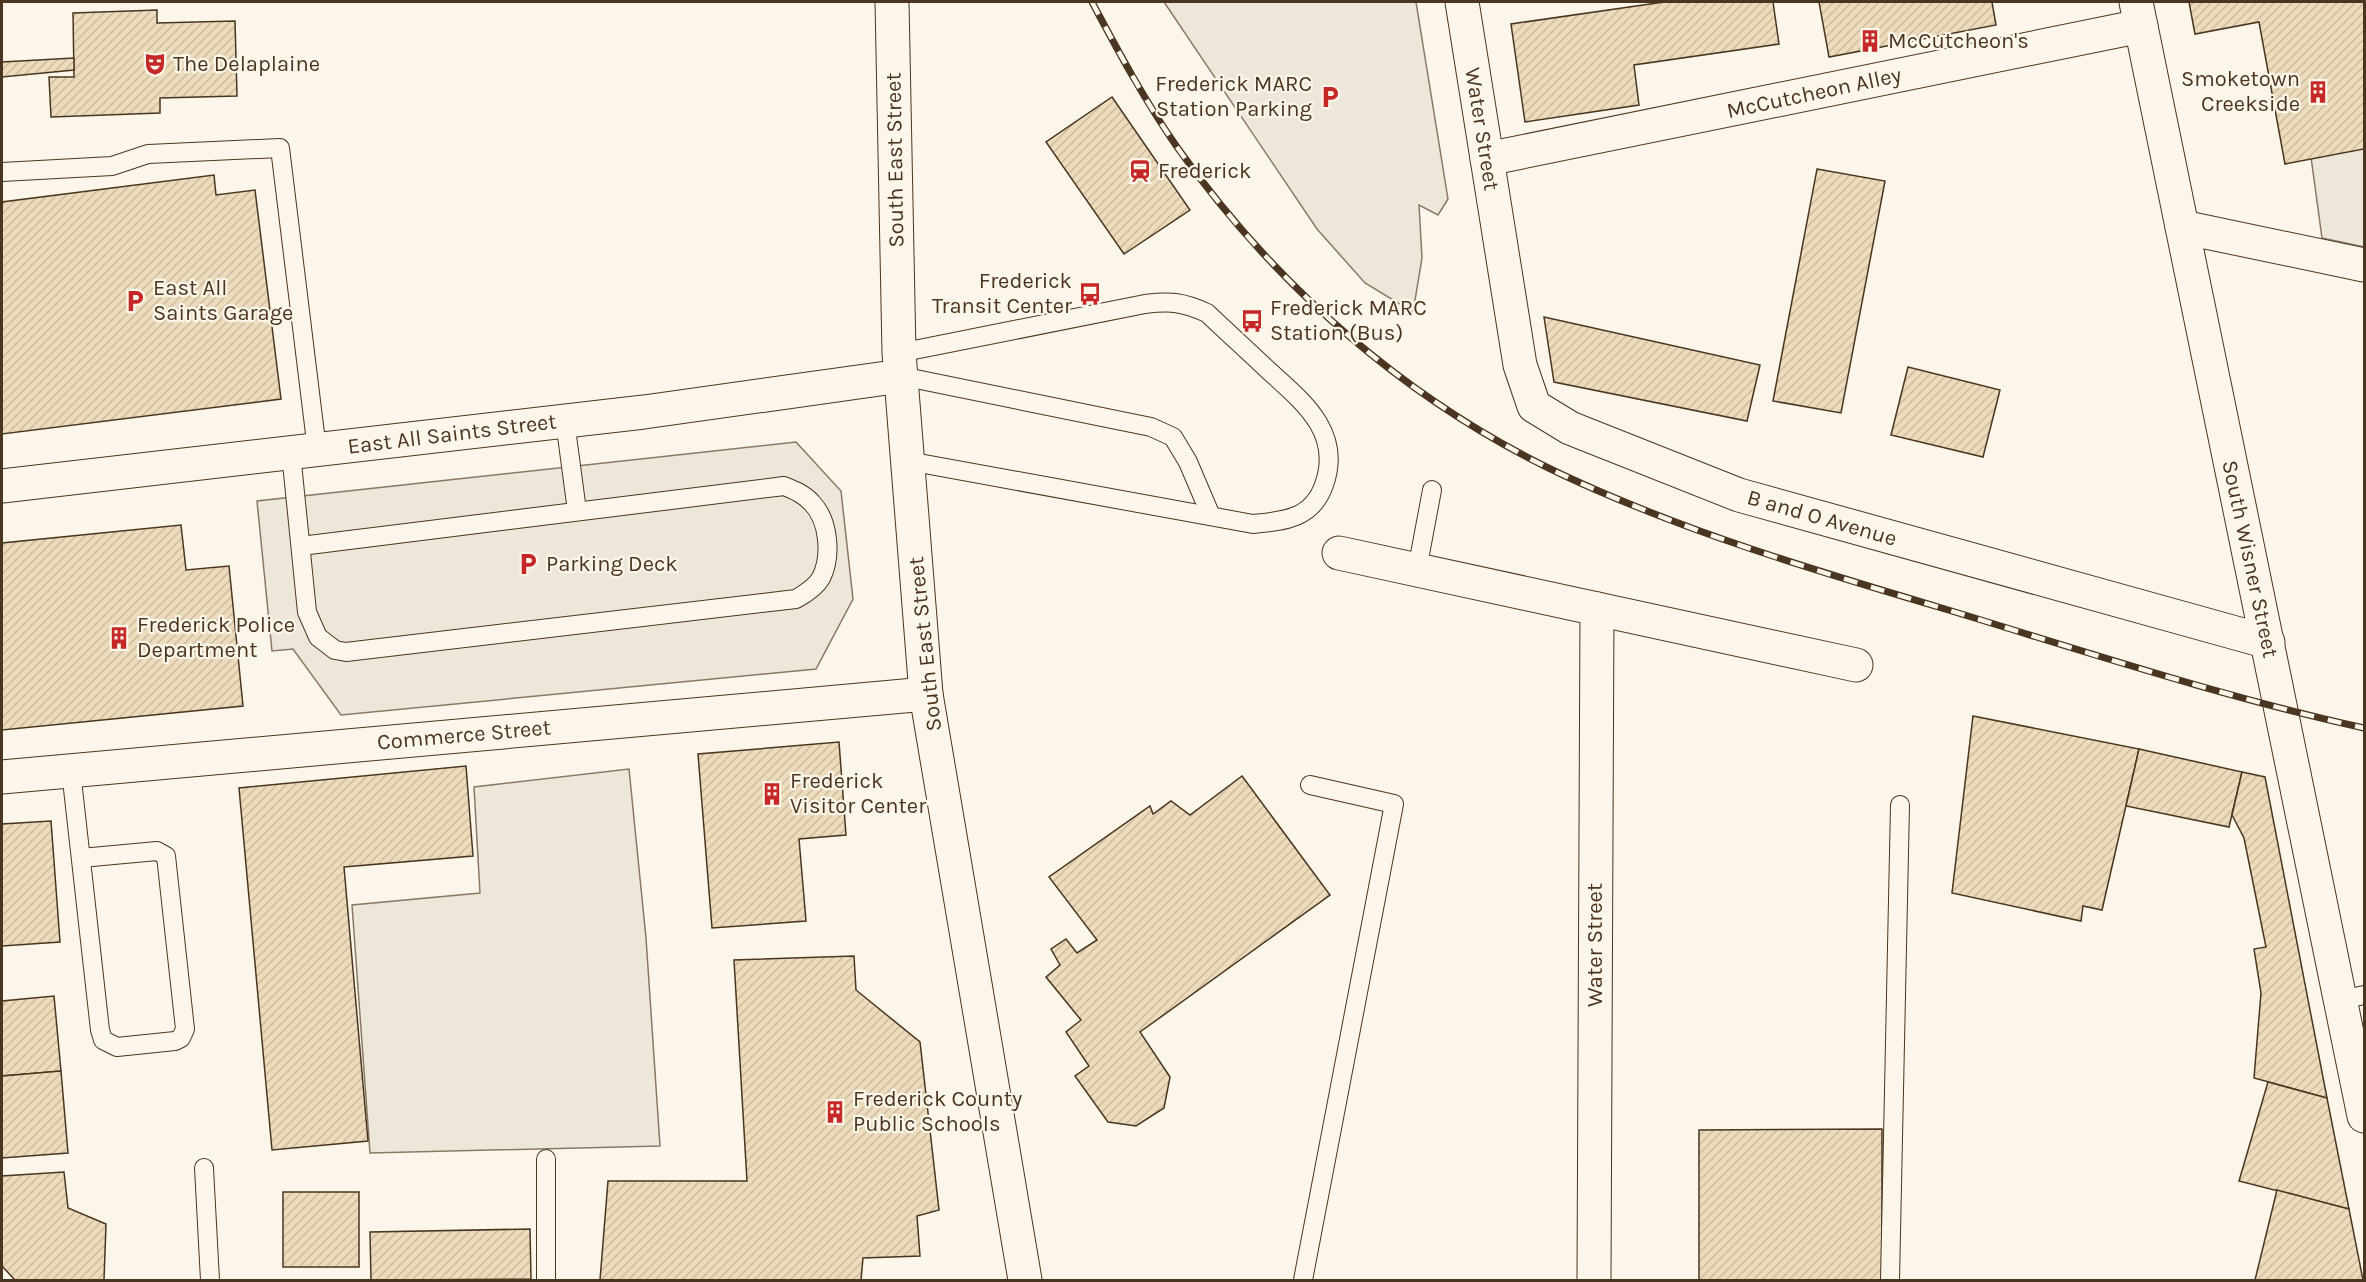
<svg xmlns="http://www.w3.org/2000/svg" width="2366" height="1282" font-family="Karla,sans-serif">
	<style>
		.parking { fill: #ede7d9; stroke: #887966; stroke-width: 1.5 }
		.building { fill: url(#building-hatch); stroke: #4a3520; stroke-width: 1.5 }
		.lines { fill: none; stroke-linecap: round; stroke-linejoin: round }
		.lane-casing { stroke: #4a3520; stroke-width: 20 }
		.street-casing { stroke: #4a3520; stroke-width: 35 }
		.primary-casing { stroke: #4a3520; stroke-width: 35 }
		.lane { stroke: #fbf6e9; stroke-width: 18 }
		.street { stroke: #fbf6e9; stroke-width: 33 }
		.primary { stroke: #fbf6e9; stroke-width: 33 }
		.rail-casing { stroke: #4a3520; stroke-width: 7 }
		.rail { stroke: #fbf6e9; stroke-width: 4.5; stroke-dasharray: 14; stroke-linecap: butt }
		.labels { text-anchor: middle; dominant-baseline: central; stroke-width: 4.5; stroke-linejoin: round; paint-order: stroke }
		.poi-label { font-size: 22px; fill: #4a3520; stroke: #fbf6e9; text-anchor: start }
		.street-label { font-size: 22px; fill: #4a3520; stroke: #fbf6e9 }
	</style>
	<defs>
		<pattern id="building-hatch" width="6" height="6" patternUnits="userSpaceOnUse" patternTransform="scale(1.5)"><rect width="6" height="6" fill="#ecdcbc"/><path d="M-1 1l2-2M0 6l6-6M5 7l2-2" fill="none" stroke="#ccbda1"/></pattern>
	</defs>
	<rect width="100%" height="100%" fill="#fbf6e9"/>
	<g class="parking">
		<path d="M1164 2H1416L1448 199 1438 215 1419 205 1422 258 1413 312 1365 283 1317 229Z"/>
		<path d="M2364 148V247L2322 238 2311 157Z"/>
		<path d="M796 442 841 491 853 599 816 669 341 715 293 649 272 651 257 501Z"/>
		<path d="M629 769 646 938 660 1146 370 1153 352 905 480 893 474 787Z"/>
	</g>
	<g class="building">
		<path d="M1664 2H1773L1779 44 1634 65 1639 105 1525 122 1511 24Z"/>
		<path d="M1819 2H1992L1996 25 1829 57Z"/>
		<path d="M2189 2H2364V149L2285 164 2259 22 2195 34Z"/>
		<path d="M157 10V23L235 21 237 96 160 98V113L51 117 49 77H74L73 13Z"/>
		<path d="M74 58V70L2 77V62Z"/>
		<path d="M1112 97 1190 210 1124 254 1046 142Z"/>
		<path d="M1817 169 1885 181 1841 413 1773 401Z"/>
		<path d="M214 175 216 195 255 190 281 399 2 434V202Z"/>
		<path d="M1544 317 1760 365 1747 421 1554 382Z"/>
		<path d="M1908 367 2000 390 1983 457 1891 435Z"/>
		<path d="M181 525 186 570 229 566 243 706 2 730V543Z"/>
		<path d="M1973 716 2139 749 2102 910 2083 906 2081 921 1952 893Z"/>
		<path d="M839 742 846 835 799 839 806 921 712 928 698 754Z"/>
		<path d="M2139 749 2242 772 2229 827 2126 806Z"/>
		<path d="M466 766 473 856 344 867 368 1141 272 1150 239 788Z"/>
		<path d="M2242 772 2265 777 2327 1098 2254 1078 2261 993 2254 949 2266 947 2244 838 2232 815Z"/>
		<path d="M1242 776 1330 895 1140 1032 1170 1077 1164 1108 1136 1126 1108 1122 1075 1076 1089 1066 1066 1032 1081 1020 1046 977 1060 965 1051 949 1066 939 1077 953 1097 940 1049 877 1150 806 1153 814 1171 801 1190 815Z"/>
		<path d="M51 821 60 942 2 946V824Z"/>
		<path d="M854 956 856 990 920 1042 939 1210 917 1216 920 1256 863 1258 861 1280H600L608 1181H747L734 960Z"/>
		<path d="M54 996 61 1071 2 1076V1001Z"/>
		<path d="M61 1071 68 1153 2 1158V1076Z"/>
		<path d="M2268 1082 2327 1098 2349 1209 2239 1181Z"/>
		<path d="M1882 1129V1280H1699V1130Z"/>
		<path d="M64 1172 68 1208 106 1224 104 1280H15L2 1266V1176Z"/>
		<path d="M2277 1190 2349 1209 2363 1280H2255Z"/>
		<rect x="283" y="1192" width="76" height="75"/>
		<path d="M530 1229 531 1279 371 1280 370 1232Z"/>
	</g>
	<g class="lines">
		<g class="lane-casing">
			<g id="lane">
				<path d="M2 172 112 166 148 154 280 148 317 450"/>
				<path d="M899 353 1145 304C1171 301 1183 302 1207 313 1227 332 1248 351 1268 370 1302 401 1343 432 1324 485 1312 519 1284 521 1253 524L908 461"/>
				<path d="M901 376 1151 427 1173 437 1188 462 1211 516"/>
				<path d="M565 421 577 511"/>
				<path d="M291 453 307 612 318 637 335 650 346 652 796 599C805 594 815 588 821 578 832 556 829 521 812 503 804 494 794 490 784 486L301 546"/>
				<path d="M1417 570 1432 490"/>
				<path d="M71 771 100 1030 103 1040 117 1047 175 1041 181 1038 185 1029 166 856 157 851 81 858"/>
				<path d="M2341 1000 2364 995"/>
				<path d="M546 1159V1280"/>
				<path d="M204 1168 210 1280"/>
				<path d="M1303 1280 1394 804 1310 785"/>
				<path d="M1890 1280 1900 805"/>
			</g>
		</g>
		<g class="street-casing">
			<g id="street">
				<path d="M1462 2 1520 365 1534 406 1570 428 1739 495 2268 642"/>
				<path d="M2136 2 2364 1116"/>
				<path d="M1487 159 2141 26"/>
				<path d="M2182 227 2364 265"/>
				<path d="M2 486 644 412 901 376"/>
				<path d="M1339 553 1856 665"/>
				<path d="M2 777 926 694"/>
				<path d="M1594 1280 1597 609"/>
			</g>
		</g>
		<g class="primary-casing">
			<path id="primary" d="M892 2 899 353 926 694 1025 1280"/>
		</g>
		<use href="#lane" class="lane"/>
		<use href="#street" class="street"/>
		<use href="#primary" class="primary"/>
		<g class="rail-casing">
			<path id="rail" d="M1092 2C1118 51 1145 101 1177 147 1275 286 1408 402 1563 475 1685 532 1817 571 1945 609 2084 651 2223 697 2364 728"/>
		</g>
		<use href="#rail" class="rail"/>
	</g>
	<defs>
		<g id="building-bare" transform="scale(1.8)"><path d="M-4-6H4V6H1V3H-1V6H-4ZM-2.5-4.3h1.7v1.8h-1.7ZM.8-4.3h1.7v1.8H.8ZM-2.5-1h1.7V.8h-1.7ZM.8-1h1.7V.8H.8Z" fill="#c62828" stroke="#fbf6e9" stroke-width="2.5" paint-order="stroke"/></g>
		<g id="theatre-bare" transform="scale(1.8)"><path d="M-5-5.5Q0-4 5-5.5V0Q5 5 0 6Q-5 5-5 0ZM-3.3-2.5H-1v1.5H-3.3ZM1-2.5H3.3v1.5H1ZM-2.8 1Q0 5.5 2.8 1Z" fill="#c62828" stroke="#fbf6e9" stroke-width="2.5" paint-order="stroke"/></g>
		<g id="parking-bare" transform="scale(1.8)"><path d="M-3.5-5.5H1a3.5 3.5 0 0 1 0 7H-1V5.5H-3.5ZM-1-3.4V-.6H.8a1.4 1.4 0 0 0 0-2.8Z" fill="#c62828" stroke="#fbf6e9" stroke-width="2.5" paint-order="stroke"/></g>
		<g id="station-bare" transform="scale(1.8)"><path d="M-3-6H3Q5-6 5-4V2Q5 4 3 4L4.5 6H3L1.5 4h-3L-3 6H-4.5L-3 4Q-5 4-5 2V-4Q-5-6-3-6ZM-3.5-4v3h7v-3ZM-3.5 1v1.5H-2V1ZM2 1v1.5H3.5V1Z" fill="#c62828" stroke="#fbf6e9" stroke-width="2.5" paint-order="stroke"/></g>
		<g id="bus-bare" transform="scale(1.8)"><path d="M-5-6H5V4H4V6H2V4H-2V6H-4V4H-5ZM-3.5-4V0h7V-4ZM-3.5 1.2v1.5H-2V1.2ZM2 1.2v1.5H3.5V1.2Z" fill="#c62828" stroke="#fbf6e9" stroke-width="2.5" paint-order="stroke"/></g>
	</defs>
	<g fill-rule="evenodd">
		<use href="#building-bare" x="1870" y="41"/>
		<use href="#theatre-bare" x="155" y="64"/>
		<use href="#building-bare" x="2318" y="92"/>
		<use href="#parking-bare" x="1330" y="97"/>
		<use href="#station-bare" x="1140" y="171"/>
		<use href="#bus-bare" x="1090" y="294"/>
		<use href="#parking-bare" x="135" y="301"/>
		<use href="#bus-bare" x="1252" y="321"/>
		<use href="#parking-bare" x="528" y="564"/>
		<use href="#building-bare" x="119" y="638"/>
		<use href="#building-bare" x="772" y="794"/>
		<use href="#building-bare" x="835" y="1112"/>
	</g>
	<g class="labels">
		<g class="poi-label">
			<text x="1888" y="41">McCutcheon's</text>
			<text x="173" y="64">The Delaplaine</text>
			<text x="2300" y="79" text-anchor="end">Smoketown<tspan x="2300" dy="25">Creekside</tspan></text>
			<text x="1312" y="84" text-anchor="end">Frederick MARC<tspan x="1312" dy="25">Station Parking</tspan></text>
			<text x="1158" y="171">Frederick</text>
			<text x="1072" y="281" text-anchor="end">Frederick<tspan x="1072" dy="25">Transit Center</tspan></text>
			<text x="153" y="288">East All<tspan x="153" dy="25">Saints Garage</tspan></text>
			<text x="1270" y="308">Frederick MARC<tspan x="1270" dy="25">Station (Bus)</tspan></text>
			<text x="546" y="564">Parking Deck</text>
			<text x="137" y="625">Frederick Police<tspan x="137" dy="25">Department</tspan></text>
			<text x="790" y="781">Frederick<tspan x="790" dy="25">Visitor Center</tspan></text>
			<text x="853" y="1099">Frederick County<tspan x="853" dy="25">Public Schools</tspan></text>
		</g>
		<g class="street-label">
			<text transform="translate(1814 93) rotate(-12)">McCutcheon Alley</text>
			<text transform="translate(1482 129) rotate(81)">Water Street</text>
			<text transform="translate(895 160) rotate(-91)">South East Street</text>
			<text transform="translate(452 434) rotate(-7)">East All Saints Street</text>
			<text transform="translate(1822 518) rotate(16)">B and O Avenue</text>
			<text transform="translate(2250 559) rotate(78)">South Wisner Street</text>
			<text transform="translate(925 644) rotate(-96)">South East Street</text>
			<text transform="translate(464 735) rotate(-5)">Commerce Street</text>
			<text transform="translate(1595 945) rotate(-90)">Water Street</text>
		</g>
	</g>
	<rect width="2366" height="1282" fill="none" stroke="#4a3520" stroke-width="6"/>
</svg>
